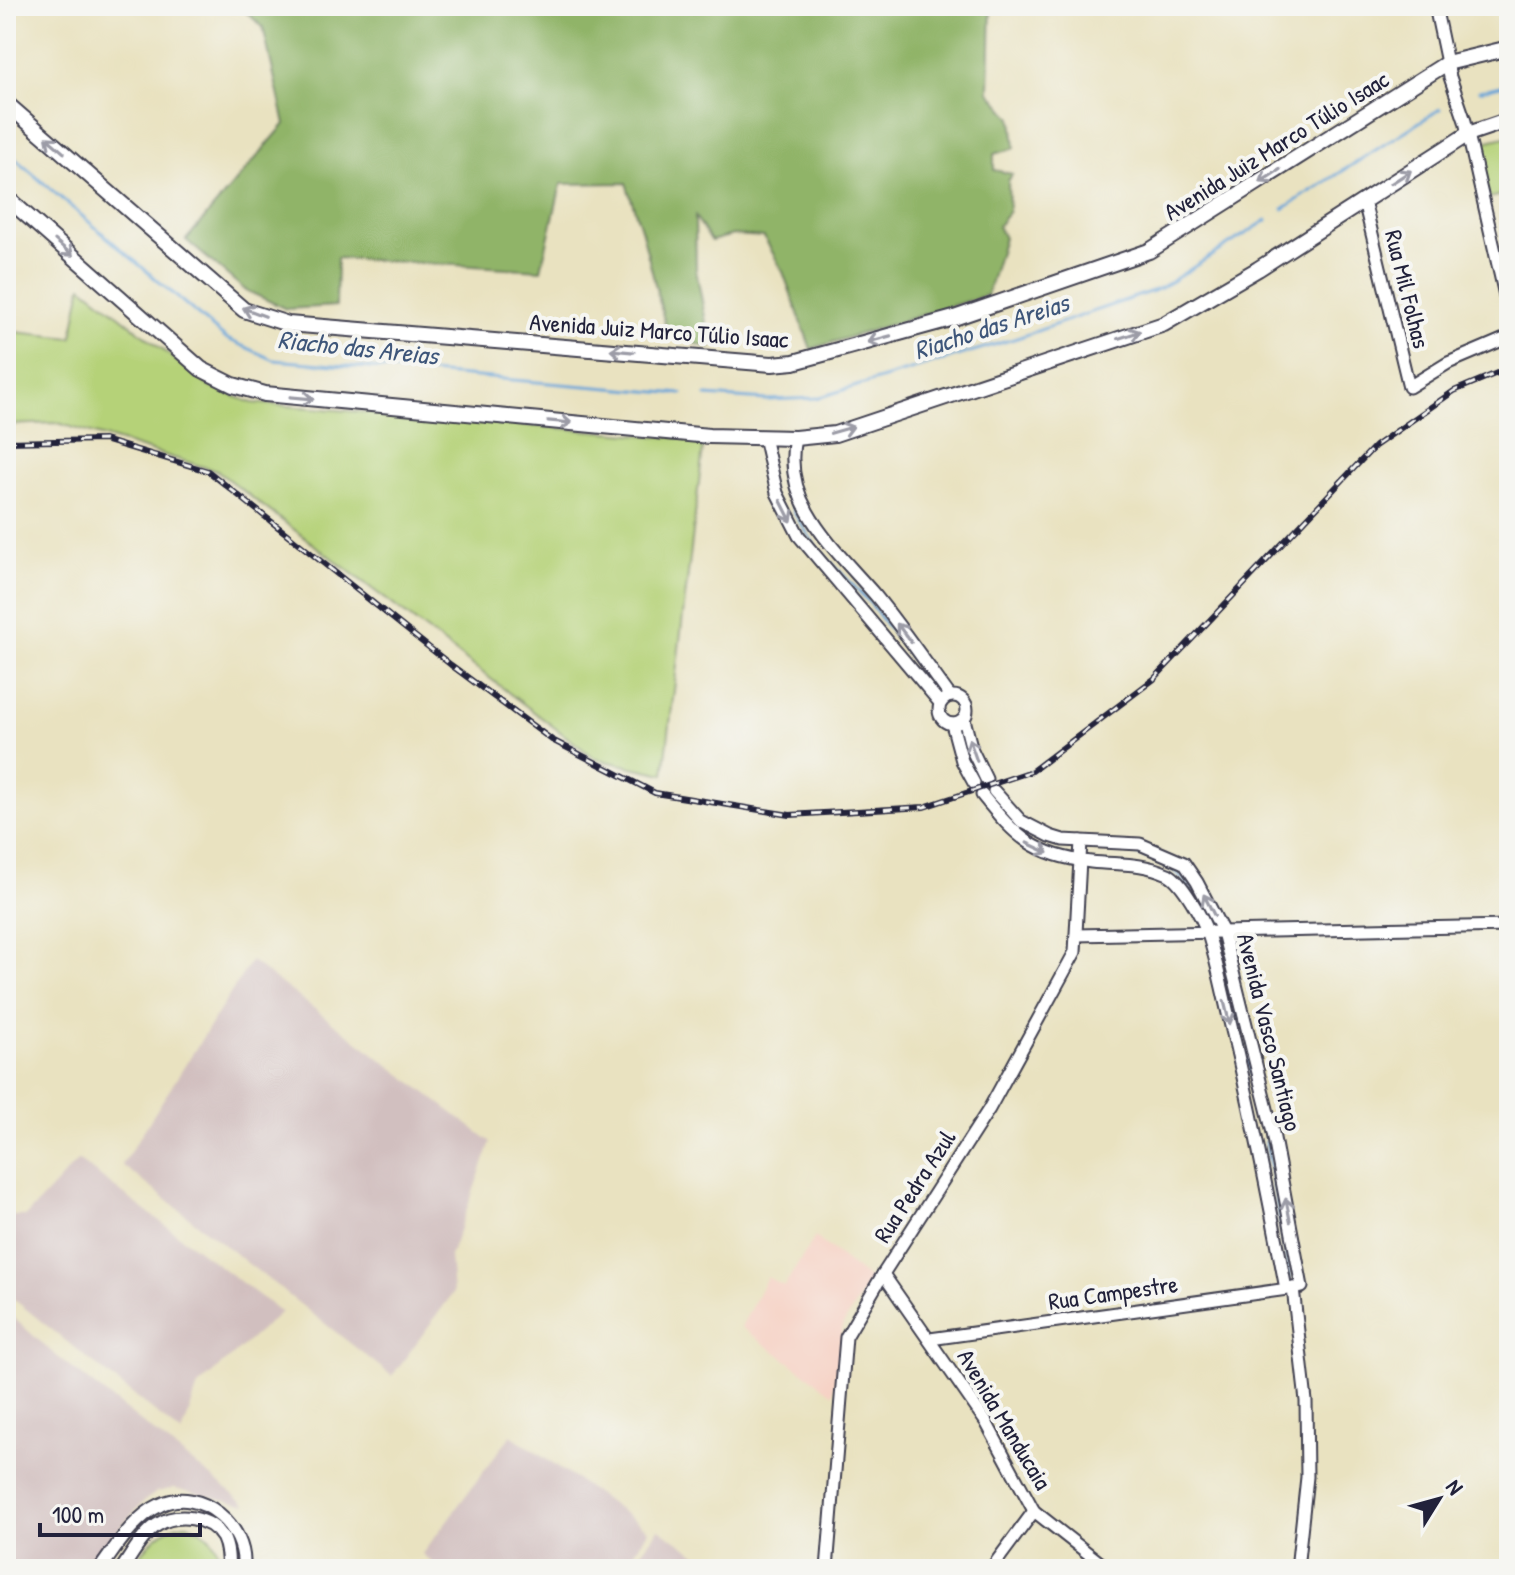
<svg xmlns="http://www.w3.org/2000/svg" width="1515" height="1575" font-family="'Patrick Hand',sans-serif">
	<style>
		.built { fill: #f6d2c5 }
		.industrial { fill: #d1bfbf }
		.green { fill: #b5d278; stroke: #6c7a5a; stroke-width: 2 }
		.forest { fill: #90b468; stroke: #596b52; stroke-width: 2 }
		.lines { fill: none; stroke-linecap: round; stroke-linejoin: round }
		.stream { stroke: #67a4d8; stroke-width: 3 }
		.tertiary-casing { stroke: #403f4f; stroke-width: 15 }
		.secondary-casing { stroke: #403f4f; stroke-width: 16 }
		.primary-casing { stroke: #403f4f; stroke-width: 18 }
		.tertiary { stroke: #fff; stroke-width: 11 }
		.secondary { stroke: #fff; stroke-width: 12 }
		.primary { stroke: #fff; stroke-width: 14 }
		.rail-casing { stroke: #22223b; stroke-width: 6 }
		.rail { stroke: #f6f6f2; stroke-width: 3; stroke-dasharray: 9; stroke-linecap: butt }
		.oneway { stroke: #9c9ca7 }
		.labels { text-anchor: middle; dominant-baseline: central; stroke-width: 8; stroke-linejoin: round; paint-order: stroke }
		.street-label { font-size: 24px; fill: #22223b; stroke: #f6f6f2 }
		.water-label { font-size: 26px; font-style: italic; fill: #3e567a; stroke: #f6f6f2 }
	</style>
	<rect width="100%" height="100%" fill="#f6f6f2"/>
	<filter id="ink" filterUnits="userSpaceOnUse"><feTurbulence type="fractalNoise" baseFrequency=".0125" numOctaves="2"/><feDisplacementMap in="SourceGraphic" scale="16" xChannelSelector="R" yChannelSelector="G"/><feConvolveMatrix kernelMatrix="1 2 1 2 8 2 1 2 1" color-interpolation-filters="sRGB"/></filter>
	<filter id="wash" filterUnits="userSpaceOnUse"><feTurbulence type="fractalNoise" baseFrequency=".006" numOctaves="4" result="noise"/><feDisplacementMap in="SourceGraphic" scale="32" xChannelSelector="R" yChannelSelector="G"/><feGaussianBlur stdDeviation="1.8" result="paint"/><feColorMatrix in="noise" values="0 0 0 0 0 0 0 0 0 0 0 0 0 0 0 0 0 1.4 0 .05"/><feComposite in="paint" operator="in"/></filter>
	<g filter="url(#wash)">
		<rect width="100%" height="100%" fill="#e9e2c0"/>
		<path class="built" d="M815 1237 870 1280 843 1325 833 1394 741 1327 767 1277 784 1286Z"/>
		<g class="industrial">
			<path d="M251 961 491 1142 450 1256 453 1293 392 1376 122 1165Z"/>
			<path d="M78 1160 281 1312 198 1386 182 1434 6 1293V1220L9 1216H26Z"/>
			<path d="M6 1311 54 1354 247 1505 174 1488 157 1492 144 1501 82 1569H19L6 1558Z"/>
			<path d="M511 1435 649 1530 624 1569H440L422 1554Z"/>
			<path d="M659 1529 719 1569H628Z"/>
		</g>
		<g class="green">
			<path d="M1509 136V193L1489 198 1476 144Z"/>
			<path d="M82 286 210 387 252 403 704 440 664 774 596 759 217 471 58 423 6 425V331L72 338Z"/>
			<path d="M187 1524C209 1532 222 1545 219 1569H130C146 1547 159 1526 187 1524Z"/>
		</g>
		<path class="forest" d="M239 6H991L989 91 1012 118 1015 148 994 154V170L1012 174 1008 180 1009 211 998 226 1004 238 987 295 811 349 783 272 764 237 733 235 711 241 695 216 696 270 711 348 668 336 642 232 626 183 561 184 541 270 337 258 336 306 286 309 245 290 186 240 285 124 263 27Z"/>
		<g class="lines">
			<g class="stream">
				<path d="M1479 91 1509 84"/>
				<path d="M6 151 225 338 274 360 682 394"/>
				<path d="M1283 209 1440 109"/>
				<path d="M706 396 767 400 817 398 1017 338 1161 288 1267 220"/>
				<path d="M784 480 795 514 816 547 870 603 922 672"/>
				<path d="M1115 848C1158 859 1182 865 1202 908"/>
				<path d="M1218 942 1258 1104"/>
				<path d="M1266 1141 1290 1279"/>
			</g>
		</g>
	</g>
	<g filter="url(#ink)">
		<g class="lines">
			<g class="tertiary-casing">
				<g id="tertiary">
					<path d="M1435 6 1450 77 1465 121 1509 313"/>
					<path d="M1364 201 1409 387 1448 363 1509 337"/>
					<path d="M764 437 777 493 799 536 940 703"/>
					<path d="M795 438C781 505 837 550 876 596 902 628 926 663 950 696"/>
					<circle cx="953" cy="710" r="14"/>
					<path d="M964 719 972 750 986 779"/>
					<path d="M952 724 962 761 974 783"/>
					<path d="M982 795C1016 837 1035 856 1091 862 1119 865 1141 862 1168 874 1182 881 1203 919 1208 934 1217 962 1223 993 1230 1022 1252 1111 1269 1199 1286 1289"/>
					<path d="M1076 935 1509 926"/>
					<path d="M883 1274 986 1422 1034 1511 1108 1569"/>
					<path d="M1293 1288 1306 1401 1307 1477 1297 1569"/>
					<path d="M930 1339 1302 1287 1273 1133 1223 932 1197 882 1184 863 1140 844 1063 840 1050 836 1021 821 994 791"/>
					<path d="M827 1569 846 1337 883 1274 989 1109 1075 952 1081 841"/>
					<path d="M991 1569 1034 1511"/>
				</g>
			</g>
			<g class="secondary-casing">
				<g id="secondary">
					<path d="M6 1564 12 1569"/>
					<path d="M100 1569C116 1547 134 1517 160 1505 200 1485 249 1527 243 1569"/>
					<path d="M122 1569C131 1556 143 1534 157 1525 177 1512 210 1516 223 1538 228 1548 228 1559 228 1569"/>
				</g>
			</g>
			<g class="primary-casing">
				<g id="primary">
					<path d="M6 103 244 310 288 324 772 364 794 362 954 318 1149 251 1447 63 1509 48"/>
					<path d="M6 197 201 369 233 385 265 394 709 436 795 438 835 434 1164 324 1258 269 1468 134 1509 120"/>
				</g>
			</g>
			<use href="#tertiary" class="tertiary"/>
			<use href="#secondary" class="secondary"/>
			<use href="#primary" class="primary"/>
			<g class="rail-casing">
				<path id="rail" d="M6 442 104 440 208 471 451 665 552 740 655 793 790 815 924 807 1032 771 1154 679 1375 446 1454 391 1509 368"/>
			</g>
			<use href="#rail" class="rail"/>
		</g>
		<defs><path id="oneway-shaft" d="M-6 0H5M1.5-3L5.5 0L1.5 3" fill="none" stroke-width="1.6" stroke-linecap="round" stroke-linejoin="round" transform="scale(2)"/></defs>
		<g class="oneway">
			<use href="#oneway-shaft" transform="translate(55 145) rotate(-139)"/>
			<use href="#oneway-shaft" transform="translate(1270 176) rotate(147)"/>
			<use href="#oneway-shaft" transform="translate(1401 177) rotate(-33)"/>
			<use href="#oneway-shaft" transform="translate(64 248) rotate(41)"/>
			<use href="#oneway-shaft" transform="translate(254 312) rotate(-159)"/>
			<use href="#oneway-shaft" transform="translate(1129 335) rotate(-18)"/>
			<use href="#oneway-shaft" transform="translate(879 339) rotate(165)"/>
			<use href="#oneway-shaft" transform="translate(622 351) rotate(-175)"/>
			<use href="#oneway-shaft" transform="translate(302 398) rotate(5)"/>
			<use href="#oneway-shaft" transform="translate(560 422) rotate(5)"/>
			<use href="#oneway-shaft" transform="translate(842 430) rotate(-16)"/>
			<use href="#oneway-shaft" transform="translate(786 511) rotate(63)"/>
			<use href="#oneway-shaft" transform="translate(904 633) rotate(-127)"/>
			<use href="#oneway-shaft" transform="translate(973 750) rotate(-109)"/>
			<use href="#oneway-shaft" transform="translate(1038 848) rotate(25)"/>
			<use href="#oneway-shaft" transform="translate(1209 905) rotate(-117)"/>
			<use href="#oneway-shaft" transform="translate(1227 1013) rotate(76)"/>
			<use href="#oneway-shaft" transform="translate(1288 1210) rotate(-101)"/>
		</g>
	</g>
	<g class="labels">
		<g class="street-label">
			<text transform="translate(1276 145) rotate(-32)">Avenida Juiz Marco Túlio Isaac</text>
			<text transform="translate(1408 289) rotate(76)">Rua Mil Folhas</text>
			<text transform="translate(659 330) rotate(4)">Avenida Juiz Marco Túlio Isaac</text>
			<text transform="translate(1270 1032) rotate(76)">Avenida Vasco Santiago</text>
			<text transform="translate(914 1186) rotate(-57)">Rua Pedra Azul</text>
			<text transform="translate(1113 1292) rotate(-8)">Rua Campestre</text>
			<text transform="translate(1005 1419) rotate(59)">Avenida Manducaia</text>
		</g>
		<g class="water-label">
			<text transform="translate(991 326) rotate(-18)">Riacho das Areias</text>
			<text transform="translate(358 347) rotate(6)">Riacho das Areias</text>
		</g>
	</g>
	<rect width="1515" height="1575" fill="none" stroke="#f6f6f2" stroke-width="32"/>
	<g transform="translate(1439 1499) rotate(53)" stroke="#f6f6f2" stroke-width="6" paint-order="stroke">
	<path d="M0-6L14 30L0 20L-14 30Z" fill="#22223b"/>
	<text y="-12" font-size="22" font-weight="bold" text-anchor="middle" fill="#22223b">N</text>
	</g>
	<path d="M40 1523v12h160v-12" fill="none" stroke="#22223b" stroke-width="4"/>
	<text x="52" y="1523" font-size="24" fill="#22223b" stroke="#f6f6f2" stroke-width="6" paint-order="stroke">100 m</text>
</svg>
